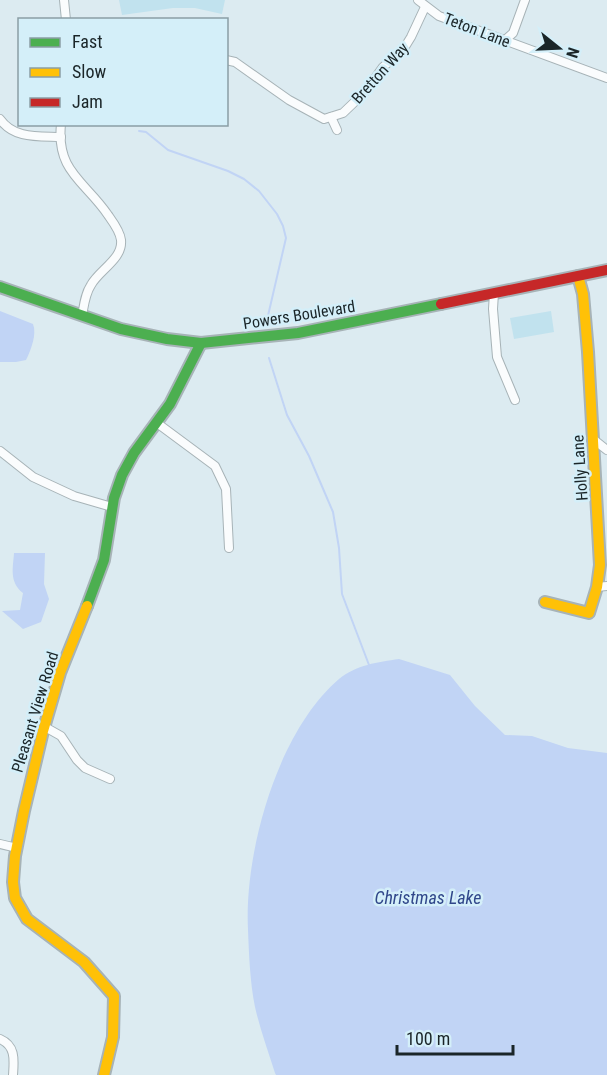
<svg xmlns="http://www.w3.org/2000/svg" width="607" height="1075" font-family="'Roboto Condensed',sans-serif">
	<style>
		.green { fill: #c1e2ee }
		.water { fill: #c1d4f5 }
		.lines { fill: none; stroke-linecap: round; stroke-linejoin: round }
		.stream { stroke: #c1d4f5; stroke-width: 2 }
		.street-casing { stroke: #a7b3b7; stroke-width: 10 }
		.fast-casing { stroke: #a7b3b7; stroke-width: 14 }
		.slow-casing { stroke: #a7b3b7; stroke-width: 14 }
		.jam-casing { stroke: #a7b3b7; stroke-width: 14 }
		.street { stroke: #fafcfd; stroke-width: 8 }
		.fast { stroke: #4caf50; stroke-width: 10 }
		.slow { stroke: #ffc107; stroke-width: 10 }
		.jam { stroke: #c62828; stroke-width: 10 }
		.labels { text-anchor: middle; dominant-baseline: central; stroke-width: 5; stroke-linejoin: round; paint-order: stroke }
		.street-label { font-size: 16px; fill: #1a2528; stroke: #d4eff9 }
		.water-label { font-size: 18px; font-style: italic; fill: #30478a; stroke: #d4eff9 }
	</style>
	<rect width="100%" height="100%" fill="#dcebf1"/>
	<g class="green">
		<path d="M119 0H225L222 14 195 8H173L122 15Z"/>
		<path d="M551 311 554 332 514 339 510 318Z"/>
	</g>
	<g class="water">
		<path d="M0 311 33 324C37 334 31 350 26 360L16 362H0Z"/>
		<path d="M14 553H45L44 584 49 599 41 622 23 629 2 611 20 610 23 593C9 582 13 568 14 553Z"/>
		<path d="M399 659 450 675 475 706 505 735 532 736 568 748 607 753V1075H276L275 1073C268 1051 260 1029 255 1007 250 982 249 955 248 930 244 851 278 731 339 679 356 665 378 662 399 659Z"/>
	</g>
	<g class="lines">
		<g class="stream">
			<path d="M139 131 146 132 168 150 228 171 244 179 259 191 277 214 283 226 286 238 267 320"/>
			<path d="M269 358 287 415 309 456 333 512 339 548 342 594 369 665"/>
		</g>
		<g class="street-casing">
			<g id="street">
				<path d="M64 0 66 20"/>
				<path d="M418 0 439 16 607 78"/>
				<path d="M504 41 513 33 525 0"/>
				<path d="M226 60 235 62 289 100 324 119 343 113 366 91 383 67 403 50 411 37 425 7"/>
				<path d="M331 117 337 130"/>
				<path d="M0 119C14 139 38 136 61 137"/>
				<path d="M61 124C56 172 85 181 108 215 113 222 120 231 121 240 123 259 99 270 91 285 85 294 84 305 82 316"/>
				<path d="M494 293 493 309 497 357 515 400"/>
				<path d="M157 423 215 466 226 489 229 548"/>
				<path d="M593 439 607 450"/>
				<path d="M0 451 33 477 74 496 112 507"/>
				<path d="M597 587 607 586"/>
				<path d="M45 727 61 736 77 760 85 768 110 779"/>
				<path d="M0 844 17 848"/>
				<path d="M0 1039C16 1046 14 1060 13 1075"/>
			</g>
		</g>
		<g class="fast-casing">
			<g id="fast">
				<path d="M0 287 121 329 167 339 201 343 298 333 441 304"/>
				<path d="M87 606 104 560 114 498 122 475 134 453 170 404 201 343"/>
			</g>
		</g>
		<g class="slow-casing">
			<g id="slow">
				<path d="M545 602 589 613 597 587 600 565 588 352 583 294 578 276"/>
				<path d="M87 606 60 673 43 731 24 811 15 856 13 882 15 898 27 919 84 962 114 996 113 1037 104 1075"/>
			</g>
		</g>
		<g class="jam-casing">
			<path id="jam" d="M441 304 607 270"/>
		</g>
		<use href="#street" class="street"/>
		<use href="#fast" class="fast"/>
		<use href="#slow" class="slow"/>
		<use href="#jam" class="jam"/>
	</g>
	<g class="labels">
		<g class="street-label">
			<text transform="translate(477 30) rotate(21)">Teton Lane</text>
			<text transform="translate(380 73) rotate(-48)">Bretton Way</text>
			<text transform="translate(299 315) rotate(-9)">Powers Boulevard</text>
			<text transform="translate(580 468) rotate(-94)">Holly Lane</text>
			<text transform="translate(35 712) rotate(-73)">Pleasant View Road</text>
		</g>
		<g class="water-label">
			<text x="428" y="897">Christmas Lake</text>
		</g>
	</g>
	<rect x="18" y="18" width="210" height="108" fill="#d4eff9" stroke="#8a9ea5" stroke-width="1.5"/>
	<rect x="30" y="38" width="30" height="9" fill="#4caf50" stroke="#8a9ea5" stroke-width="1.5"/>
	<text x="72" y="48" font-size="18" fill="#1a2528">Fast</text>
	<rect x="30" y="68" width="30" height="9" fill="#ffc107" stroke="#8a9ea5" stroke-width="1.5"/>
	<text x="72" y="78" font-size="18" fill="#1a2528">Slow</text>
	<rect x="30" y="98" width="30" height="9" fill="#c62828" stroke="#8a9ea5" stroke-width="1.5"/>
	<text x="72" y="108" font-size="18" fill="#1a2528">Jam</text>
	<g transform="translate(559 48) rotate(108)" stroke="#d4eff9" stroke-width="4.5" paint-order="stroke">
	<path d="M0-4.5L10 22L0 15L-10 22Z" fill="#1a2528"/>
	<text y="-9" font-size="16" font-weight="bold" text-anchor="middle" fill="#1a2528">N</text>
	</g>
	<path d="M397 1045v9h116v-9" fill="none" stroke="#1a2528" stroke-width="3"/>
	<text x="406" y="1045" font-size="18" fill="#1a2528" stroke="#d4eff9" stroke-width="4.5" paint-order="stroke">100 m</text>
</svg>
